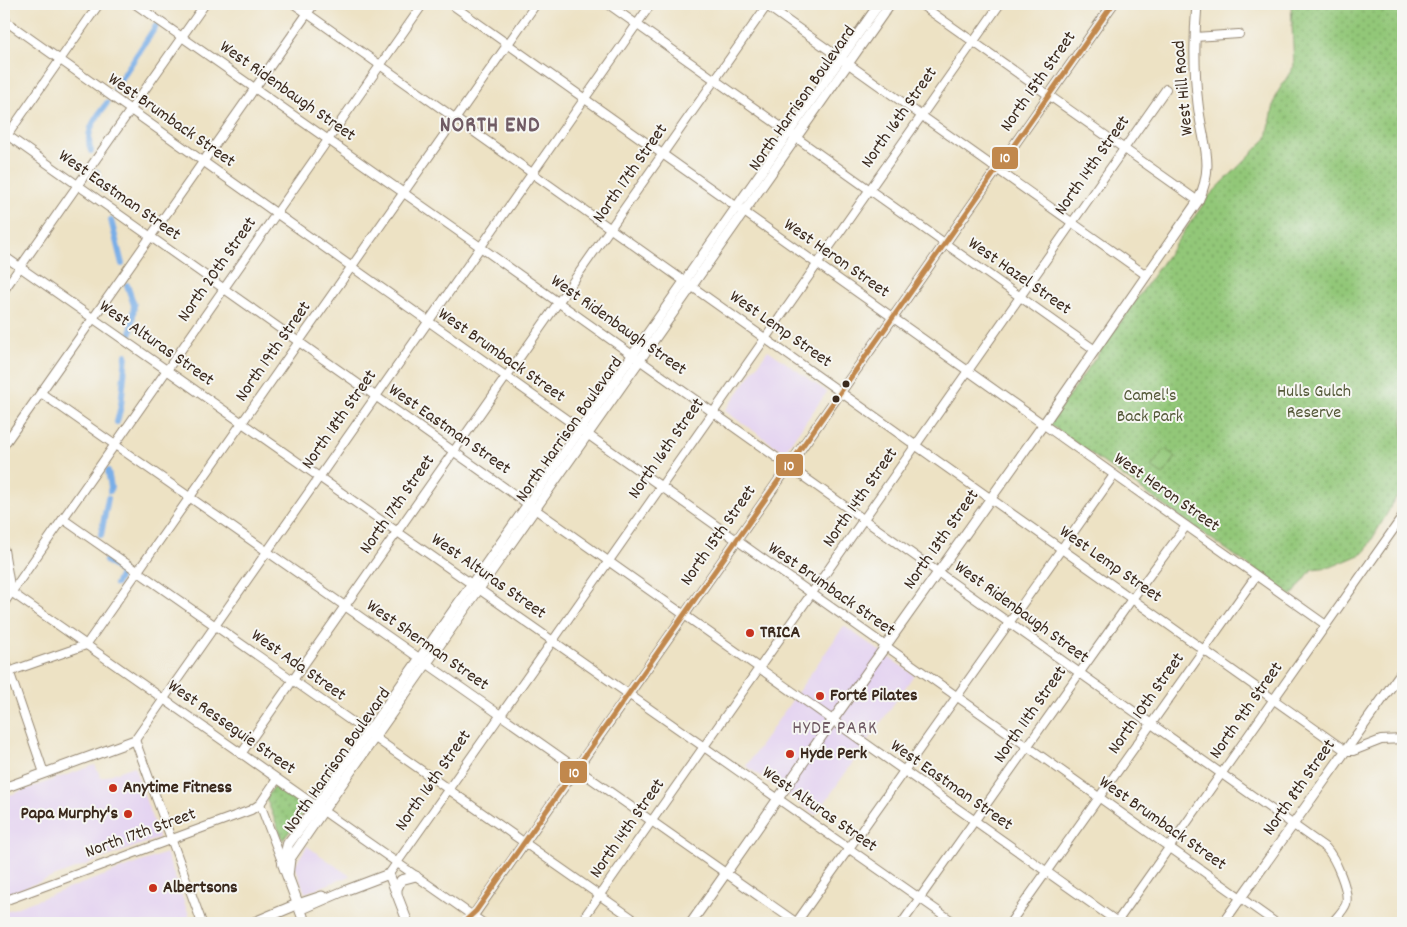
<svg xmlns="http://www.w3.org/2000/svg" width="1407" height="927" font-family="Dekko,sans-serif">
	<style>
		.built { fill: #e4d3f1 }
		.park { fill: url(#park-dots); stroke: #66784b }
		.pitch { fill: #92c778; stroke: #66784b }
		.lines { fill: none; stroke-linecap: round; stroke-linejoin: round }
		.canal { stroke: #79aee7; stroke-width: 6 }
		.minor-casing { stroke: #948671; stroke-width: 10 }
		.tertiary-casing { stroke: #948671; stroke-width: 11 }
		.secondary-casing { stroke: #948671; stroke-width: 12 }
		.minor { stroke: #fff; stroke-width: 8 }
		.tertiary { stroke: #fff; stroke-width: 9 }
		.secondary { stroke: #fff; stroke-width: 10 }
		.bus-1-casing { stroke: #f6f6f2; stroke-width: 9 }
		.bus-1 { stroke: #c1884d; stroke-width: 5 }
		.bus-dot { fill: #3b2a1e; stroke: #f6f6f2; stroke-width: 2 }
		.poi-dot { fill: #c8321e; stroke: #f6f6f2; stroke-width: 2 }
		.labels { text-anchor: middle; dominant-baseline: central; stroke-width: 4; stroke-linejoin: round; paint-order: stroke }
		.street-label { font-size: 18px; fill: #3b2a1e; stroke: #f6f6f2 }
		.park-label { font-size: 18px; fill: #555939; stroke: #f6f6f2 }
		.poi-label { font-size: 18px; font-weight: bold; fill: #3b2a1e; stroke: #f6f6f2; text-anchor: start }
		.neighbourhood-label { font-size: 19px; letter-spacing: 1px; fill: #705b64; stroke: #f6f6f2 }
		.district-label { font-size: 22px; font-weight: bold; letter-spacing: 1px; fill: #705b64; stroke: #f6f6f2 }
		.line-badge { stroke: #f6f6f2; stroke-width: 2 }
		.badge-label { font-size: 14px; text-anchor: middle; font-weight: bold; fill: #fff }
	</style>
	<defs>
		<pattern id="park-dots" width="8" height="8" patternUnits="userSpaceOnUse" patternTransform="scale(1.25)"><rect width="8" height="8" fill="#92c778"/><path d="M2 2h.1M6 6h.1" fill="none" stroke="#78a262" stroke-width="1.8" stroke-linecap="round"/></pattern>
	</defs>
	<rect width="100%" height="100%" fill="#f6f6f2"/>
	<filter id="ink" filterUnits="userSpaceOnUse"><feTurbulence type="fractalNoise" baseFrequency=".02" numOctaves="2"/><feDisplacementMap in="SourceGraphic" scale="10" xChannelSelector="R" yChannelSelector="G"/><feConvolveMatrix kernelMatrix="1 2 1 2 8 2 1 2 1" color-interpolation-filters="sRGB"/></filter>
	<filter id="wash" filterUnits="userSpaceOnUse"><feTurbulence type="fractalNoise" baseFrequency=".0096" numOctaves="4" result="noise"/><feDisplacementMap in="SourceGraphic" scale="20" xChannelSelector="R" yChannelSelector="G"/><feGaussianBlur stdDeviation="1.12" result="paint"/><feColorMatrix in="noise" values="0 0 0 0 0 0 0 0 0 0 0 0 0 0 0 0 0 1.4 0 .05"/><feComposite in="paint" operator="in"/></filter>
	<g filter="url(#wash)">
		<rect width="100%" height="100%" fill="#ede2c4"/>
		<g class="built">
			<path d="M768 350 827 392 784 452 725 411Z"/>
			<path d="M844 626 914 675 816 815 746 766Z"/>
			<path d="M95 765 101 778 134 766 159 838 4 895V797Z"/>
			<path d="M307 846 350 876 305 893 295 865Z"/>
			<path d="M166 853 192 923H4V912Z"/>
		</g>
		<g class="park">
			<path d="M1291 4H1403V486L1364 553 1331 567 1312 569 1292 596 1049 424 1209 196 1267 138 1276 95 1294 66Z"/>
			<path d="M279 787 306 805 307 808 283 840 266 798 273 788Z"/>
		</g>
		<path class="pitch" d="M1165 449 1176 457 1163 475 1151 467Z"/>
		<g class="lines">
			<g class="canal">
				<path d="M115 88 156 26"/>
				<path d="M91 151C84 131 96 118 107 103"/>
				<path d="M97 172 102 189"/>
				<path d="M111 220 122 264"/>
				<path d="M127 285 134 305 131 333"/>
				<path d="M117 422 121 406 126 355"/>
				<path d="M108 471 111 487 110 491"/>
				<path d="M101 535 108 498"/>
				<path d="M106 561 120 571 121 574 116 584"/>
			</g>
		</g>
	</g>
	<g filter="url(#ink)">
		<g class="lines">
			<g class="minor-casing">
				<g id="minor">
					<path d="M135 4 472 241 1326 848C1335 858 1350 891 1346 904 1344 910 1336 918 1332 923"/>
					<path d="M294 4 1346 751H1353L1381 740 1403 739"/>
					<path d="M451 4 1326 625"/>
					<path d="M608 4 1095 350"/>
					<path d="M764 4 1146 275"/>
					<path d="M920 4 1198 201"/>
					<path d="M4 20 1276 923"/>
					<path d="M1195 37 1239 34"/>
					<path d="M7 135 1119 923"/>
					<path d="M4 140 99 4"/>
					<path d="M4 256 955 923"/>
					<path d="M4 290 205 4"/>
					<path d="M41 393 797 923"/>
					<path d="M4 445 314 4"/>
					<path d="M63 519 639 923"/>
					<path d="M4 550 11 592 483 923"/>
					<path d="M4 603 423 4"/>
					<path d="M4 656 44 773"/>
					<path d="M4 675 17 669 86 645 536 4"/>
					<path d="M241 754 768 4"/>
					<path d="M260 804 283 864"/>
					<path d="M389 874 1000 4"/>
					<path d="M4 901 251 810 260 804 277 779"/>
					<path d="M202 923 135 740 651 4"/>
					<path d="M580 923 1166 89"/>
					<path d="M796 923 1114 475"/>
					<path d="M902 923 1132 599 1186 526"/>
					<path d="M1010 923 1256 576"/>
					<path d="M1116 923 1403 516"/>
				</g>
			</g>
			<g class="tertiary-casing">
				<g id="tertiary">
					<path d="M4 788 135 740"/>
					<path d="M316 806 879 4"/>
					<path d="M288 876 290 859 323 811 890 4"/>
					<path d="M397 894V889L401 880 416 876"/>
					<path d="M298 904 322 896"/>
					<path d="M300 910 344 891 389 874 408 923"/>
					<path d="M470 923 473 916 1113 4"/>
					<path d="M691 923 833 720 1043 425 1198 201C1216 164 1202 142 1198 104 1194 71 1194 37 1197 4"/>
					<path d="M1223 923 1403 670"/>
				</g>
			</g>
			<g class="secondary-casing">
				<g id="secondary">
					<path d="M253 923 298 904"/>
					<path d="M305 923 283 864 288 844 316 806"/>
				</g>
			</g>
			<use href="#minor" class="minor"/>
			<use href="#tertiary" class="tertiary"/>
			<use href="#secondary" class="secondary"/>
			<g class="bus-1-casing">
				<path id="bus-1" d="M463 923 476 911 1113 4"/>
			</g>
			<use href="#bus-1" class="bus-1"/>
		</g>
	</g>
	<g class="bus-dot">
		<circle cx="846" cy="384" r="4.5"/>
		<circle cx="836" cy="399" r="4.5"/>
	</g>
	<g class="poi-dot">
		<circle cx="750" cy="633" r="5"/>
		<circle cx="820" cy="696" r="5"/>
		<circle cx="790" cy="754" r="5"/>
		<circle cx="113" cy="788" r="5"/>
		<circle cx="128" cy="814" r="5"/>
		<circle cx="153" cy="888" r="5"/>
	</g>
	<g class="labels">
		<g class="street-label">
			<text transform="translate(1039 82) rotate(-55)">North 15th Street</text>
			<text transform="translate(1184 88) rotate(-95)">West Hill Road</text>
			<text transform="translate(287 92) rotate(35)">West Ridenbaugh Street</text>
			<text transform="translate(803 99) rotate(-55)">North Harrison Boulevard</text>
			<text transform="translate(900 118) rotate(-55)">North 16th Street</text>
			<text transform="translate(171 121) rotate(35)">West Brumback Street</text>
			<text transform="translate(1093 166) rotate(-55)">North 14th Street</text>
			<text transform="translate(631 174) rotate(-55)">North 17th Street</text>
			<text transform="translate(119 196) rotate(35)">West Eastman Street</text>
			<text transform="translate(836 259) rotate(35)">West Heron Street</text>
			<text transform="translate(218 270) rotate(-55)">North 20th Street</text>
			<text transform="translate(1019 277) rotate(35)">West Hazel Street</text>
			<text transform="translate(618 326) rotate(35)">West Ridenbaugh Street</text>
			<text transform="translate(780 330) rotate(35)">West Lemp Street</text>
			<text transform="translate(156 344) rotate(35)">West Alturas Street</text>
			<text transform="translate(274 352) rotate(-55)">North 19th Street</text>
			<text transform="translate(501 356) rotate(35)">West Brumback Street</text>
			<text transform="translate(340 420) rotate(-55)">North 18th Street</text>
			<text transform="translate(449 430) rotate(35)">West Eastman Street</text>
			<text transform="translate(570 430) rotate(-55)">North Harrison Boulevard</text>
			<text transform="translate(667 449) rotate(-55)">North 16th Street</text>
			<text transform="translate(1166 493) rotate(35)">West Heron Street</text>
			<text transform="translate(861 498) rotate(-55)">North 14th Street</text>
			<text transform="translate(398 505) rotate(-55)">North 17th Street</text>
			<text transform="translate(719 536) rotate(-55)">North 15th Street</text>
			<text transform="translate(942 540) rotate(-55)">North 13th Street</text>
			<text transform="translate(1110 565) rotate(35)">West Lemp Street</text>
			<text transform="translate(488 577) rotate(35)">West Alturas Street</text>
			<text transform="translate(831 590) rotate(35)">West Brumback Street</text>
			<text transform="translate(1021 613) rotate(36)">West Ridenbaugh Street</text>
			<text transform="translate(427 646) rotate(35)">West Sherman Street</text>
			<text transform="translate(298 666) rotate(35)">West Ada Street</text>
			<text transform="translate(1147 704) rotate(-55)">North 10th Street</text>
			<text transform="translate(1247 711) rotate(-55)">North 9th Street</text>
			<text transform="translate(1031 715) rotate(-55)">North 11th Street</text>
			<text transform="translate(231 728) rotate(35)">West Resseguie Street</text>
			<text transform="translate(338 761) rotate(-55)">North Harrison Boulevard</text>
			<text transform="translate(434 781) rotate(-55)">North 16th Street</text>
			<text transform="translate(951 786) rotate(35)">West Eastman Street</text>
			<text transform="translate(1300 788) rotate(-55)">North 8th Street</text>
			<text transform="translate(819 810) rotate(35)">West Alturas Street</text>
			<text transform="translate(1162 824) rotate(35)">West Brumback Street</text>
			<text transform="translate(628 829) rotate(-55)">North 14th Street</text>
			<text transform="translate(141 834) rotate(-20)">North 17th Street</text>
		</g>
		<g class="park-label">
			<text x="1314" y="392">Hulls Gulch<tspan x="1314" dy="21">Reserve</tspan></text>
			<text x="1150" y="396">Camel's<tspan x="1150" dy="21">Back Park</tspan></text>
		</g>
		<g class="poi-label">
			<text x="760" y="633">TRICA</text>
			<text x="830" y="696">Forté Pilates</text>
			<text x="800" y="754">Hyde Perk</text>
			<text x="123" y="788">Anytime Fitness</text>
			<text x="118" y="814" text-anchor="end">Papa Murphy's</text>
			<text x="163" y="888">Albertsons</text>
		</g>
		<g class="neighbourhood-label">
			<text x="835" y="729">HYDE PARK</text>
		</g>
		<g class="district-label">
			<text x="490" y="126">NORTH END</text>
		</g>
	</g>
	<g class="line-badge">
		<rect x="991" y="146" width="28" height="24" rx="5" fill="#c1884d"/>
		<rect x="775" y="453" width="29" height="24" rx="5" fill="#c1884d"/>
		<rect x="559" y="760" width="29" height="24" rx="5" fill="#c1884d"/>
	</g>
	<g class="badge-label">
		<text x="1005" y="162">10</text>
		<text x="789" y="470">10</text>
		<text x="574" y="777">10</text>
	</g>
	<rect width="1407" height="927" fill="none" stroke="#f6f6f2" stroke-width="20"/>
</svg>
